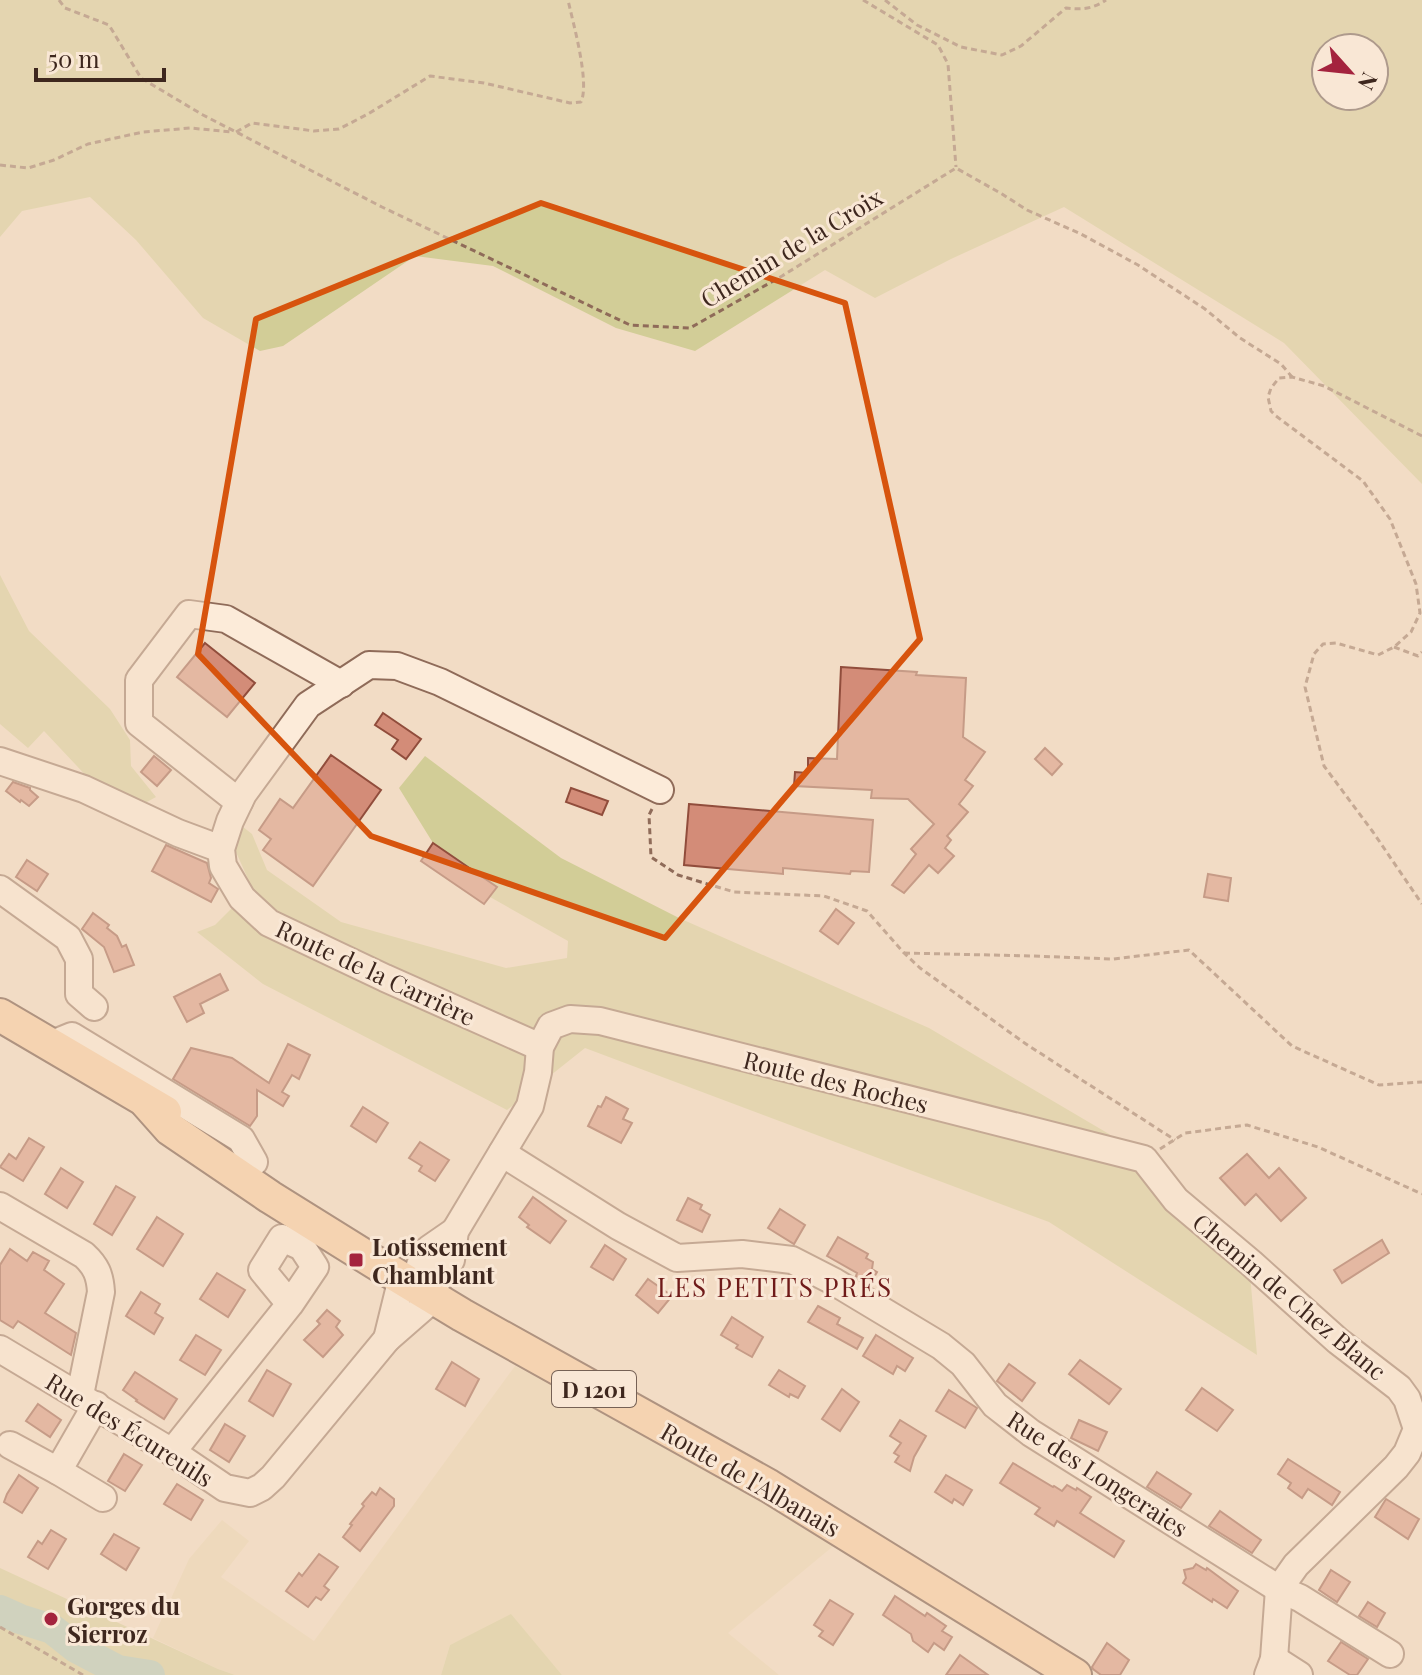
<svg xmlns="http://www.w3.org/2000/svg" width="1422" height="1675" font-family="'Playfair Display',serif">
	<style>
		.farmland { fill: #e9d5b2 }
		.green { fill: #d2cd97; fill-rule: evenodd }
		.lines { fill: none; stroke-linecap: round; stroke-linejoin: round }
		.river { stroke: #a7c5b6; stroke-width: 30 }
		.building { fill: #d38c78; stroke: #914d3c; stroke-width: 2 }
		.minor-casing { stroke: #8f6b59; stroke-width: 30 }
		.major-casing { stroke: #5d3a2d; stroke-width: 36 }
		.path { stroke: #8f6b59; stroke-width: 3; stroke-dasharray: 6 4; stroke-linecap: butt }
		.minor { stroke: #fcebd9; stroke-width: 26 }
		.major { stroke: #f8c89a; stroke-width: 32 }
		.marked { fill: none; stroke: #d7540e; stroke-width: 6; stroke-linejoin: round }
		.poi-dot { fill: #a4233e; stroke: #f9e7d5; stroke-width: 3 }
		.labels { text-anchor: middle; dominant-baseline: central; stroke-width: 6; stroke-linejoin: round; paint-order: stroke }
		.shield { fill: #f9e7d5; stroke: #766155; stroke-width: 2 }
		.shield-label { font-size: 22px; font-weight: bold; fill: #3e271e }
		.street-label { font-size: 24px; fill: #3e271e; stroke: #f9e7d5 }
		.poi-label { font-size: 24px; font-weight: bold; fill: #3e271e; stroke: #f9e7d5; text-anchor: start }
		.neighbourhood-label { font-size: 26px; letter-spacing: 2px; fill: #6f1a19; stroke: #f9e7d5 }
	</style>
	<rect width="100%" height="100%" fill="#f2dcc5"/>
	<path class="farmland" d="M515 1366 668 1443 837 1543 728 1633 779 1675H562L511 1615 450 1645 441 1675H235L218 1669 153 1638 189 1559 222 1520 249 1541 221 1577 314 1641Z"/>
	<g class="green">
		<path d="M0 0H1422V484L1284 343 1064 207 951 259 875 298 825 270 695 351 616 328 493 266 415 256 283 346 260 351 203 318 136 240 90 197 22 211 0 237ZM1326 48H1374V96H1326Z"/>
		<path d="M0 575 29 631 110 709 130 740 131 766 156 797 123 815 44 731 28 748 0 724Z"/>
		<path d="M425 756 561 858 679 918 929 1028 1109 1134 1250 1274 1257 1355 1049 1222 585 1048 507 1110 263 984 197 932 215 925 252 888 232 843 238 823 252 834 267 870 341 922 506 968 567 958 568 941 490 897 496 887 433 843 399 788Z"/>
		<path d="M0 1568 218 1669 235 1675H0Z"/>
		<path d="M511 1614 562 1675H441L450 1645Z"/>
	</g>
	<g class="lines">
		<path class="river" d="M0 1610 20 1619 52 1629 76 1648 118 1670 150 1675"/>
	</g>
	<g class="building">
		<path d="M205 643 255 683 227 717 177 677Z"/>
		<path d="M841 667 917 672 916 675 966 678 963 737 985 752 965 780 973 786 959 804 968 812 947 836 951 840 945 848 954 856 938 873 929 865 904 893 892 885 916 854 911 849 934 824 908 799 871 798 872 790 794 786 795 772 808 773V758L837 759Z"/>
		<path d="M383 713 421 739 406 759 392 749 398 740 375 725Z"/>
		<path d="M1045 748 1062 764 1052 775 1035 759Z"/>
		<path d="M331 755 381 790 313 886 263 850 271 839 259 830 280 799 293 808Z"/>
		<path d="M154 756 171 770 157 786 141 772Z"/>
		<path d="M13 782 30 788V790L38 797 29 806 21 800 20 802 6 791Z"/>
		<path d="M571 788 608 801 602 815 566 802Z"/>
		<path d="M689 804 873 820 869 872 851 871 850 874 783 868V874L684 865Z"/>
		<path d="M433 843 497 887 484 904 421 861Z"/>
		<path d="M166 845 207 863 211 878 209 883 218 889 211 902 152 871Z"/>
		<path d="M27 860 48 874 37 891 16 877Z"/>
		<path d="M1208 874 1231 878 1228 901 1204 897Z"/>
		<path d="M836 909 854 923 838 944 820 931Z"/>
		<path d="M93 913 109 925 107 928 117 936 122 947 126 945 134 965 114 972 104 947 82 929Z"/>
		<path d="M220 974 228 990 200 1004 204 1013 187 1022 174 997Z"/>
		<path d="M288 1044 310 1055 299 1079 292 1075 282 1092 289 1096 283 1106 257 1090V1116L250 1126 173 1079 191 1048 232 1058 269 1083Z"/>
		<path d="M606 1097 628 1109 623 1119 632 1123 621 1143 588 1126 598 1106 601 1107Z"/>
		<path d="M363 1107 388 1123 376 1142 351 1126Z"/>
		<path d="M29 1138 44 1147 23 1181 0 1167 9 1154 16 1159Z"/>
		<path d="M420 1142 449 1160 435 1181 419 1171 422 1166 409 1158Z"/>
		<path d="M1247 1154 1269 1178 1279 1168 1306 1198 1281 1221 1256 1194 1245 1205 1220 1178Z"/>
		<path d="M61 1168 83 1182 67 1208 45 1194Z"/>
		<path d="M116 1186 135 1197 112 1235 94 1224Z"/>
		<path d="M533 1197 566 1221 550 1243 527 1227 529 1225 519 1217Z"/>
		<path d="M688 1198 702 1205 700 1209 710 1215 702 1232 677 1220Z"/>
		<path d="M780 1209 805 1225 794 1244 768 1228Z"/>
		<path d="M157 1217 183 1234 163 1266 137 1249Z"/>
		<path d="M838 1237 868 1254 866 1258 873 1262 872 1269 877 1272 870 1284 856 1276 857 1273 827 1256Z"/>
		<path d="M1382 1240 1389 1253 1342 1283 1334 1270Z"/>
		<path d="M605 1245 626 1259 613 1280 591 1267Z"/>
		<path d="M10 1249 27 1261 33 1252 49 1261 44 1270 64 1284 45 1313 76 1333 71 1355 18 1321 13 1328 0 1320V1265Z"/>
		<path d="M217 1273 245 1290 228 1317 200 1299Z"/>
		<path d="M648 1279 672 1296 658 1313 636 1295Z"/>
		<path d="M141 1292 160 1304 155 1313 163 1318 154 1334 126 1316Z"/>
		<path d="M818 1306 840 1318 837 1324 863 1338 857 1349 808 1322Z"/>
		<path d="M327 1310 340 1321 336 1327 343 1335 323 1357 304 1340 320 1324 317 1321Z"/>
		<path d="M732 1317 763 1337 752 1357 736 1348 738 1345 721 1335Z"/>
		<path d="M196 1335 221 1350 205 1375 180 1360Z"/>
		<path d="M876 1335 913 1358 905 1371 897 1366 893 1374 863 1356Z"/>
		<path d="M1080 1360 1121 1389 1109 1404 1069 1374Z"/>
		<path d="M452 1362 479 1379 465 1406 436 1389Z"/>
		<path d="M1009 1364 1035 1383 1022 1401 997 1381Z"/>
		<path d="M267 1370 291 1384 273 1416 249 1401Z"/>
		<path d="M779 1370 805 1386 798 1398 790 1394 789 1397 769 1385Z"/>
		<path d="M135 1372 177 1399 164 1419 136 1401 137 1400 123 1390Z"/>
		<path d="M1202 1388 1233 1410 1217 1431 1186 1410Z"/>
		<path d="M842 1389 859 1402 840 1431 822 1419Z"/>
		<path d="M949 1390 977 1408 965 1428 936 1411Z"/>
		<path d="M38 1404 61 1420 50 1437 26 1421Z"/>
		<path d="M900 1420 926 1436 914 1457 910 1471 895 1462 899 1456 894 1453 901 1443 890 1436Z"/>
		<path d="M1079 1420 1107 1432 1098 1451 1071 1438Z"/>
		<path d="M225 1424 245 1436 229 1462 210 1450Z"/>
		<path d="M124 1454 142 1465 125 1491 108 1481Z"/>
		<path d="M1288 1459 1340 1492 1332 1505 1308 1489 1302 1498 1288 1488 1291 1483 1278 1474Z"/>
		<path d="M1013 1463 1053 1487 1054 1486 1062 1491 1067 1485 1076 1490 1077 1488 1091 1497 1080 1513 1124 1541 1114 1557 1057 1521 1054 1526 1035 1514 1040 1508 1000 1483Z"/>
		<path d="M1157 1472 1191 1494 1181 1508 1147 1487Z"/>
		<path d="M19 1475 38 1488 22 1513 4 1502 7 1494Z"/>
		<path d="M946 1475 972 1490 963 1505 954 1499 952 1503 935 1492Z"/>
		<path d="M177 1484 203 1500 191 1520 164 1504Z"/>
		<path d="M380 1488 394 1499V1506L360 1551 343 1537 352 1525 350 1524 364 1506 362 1504 372 1492 376 1495Z"/>
		<path d="M1386 1499 1419 1519 1408 1539 1375 1517Z"/>
		<path d="M1220 1511 1261 1540 1252 1553 1209 1526Z"/>
		<path d="M51 1530 66 1539 48 1569 28 1557 38 1541 42 1544Z"/>
		<path d="M114 1534 139 1548 126 1570 101 1554Z"/>
		<path d="M319 1554 338 1567 324 1586 329 1590 321 1600 316 1597 308 1607 286 1591 299 1573 302 1576Z"/>
		<path d="M1196 1564 1206 1570 1207 1568 1238 1591 1227 1608 1213 1599 1212 1602 1183 1583 1186 1578 1184 1570 1193 1568Z"/>
		<path d="M1331 1570 1350 1582 1337 1602 1319 1590Z"/>
		<path d="M895 1596 925 1616 927 1613 946 1626 942 1631 952 1637 944 1650 934 1643 928 1652 913 1641 911 1634 883 1615Z"/>
		<path d="M830 1600 853 1614 833 1645 819 1636 823 1631 814 1625Z"/>
		<path d="M1368 1602 1385 1613 1377 1627 1359 1616Z"/>
		<path d="M1341 1642 1368 1659 1357 1675H1350L1328 1661Z"/>
		<path d="M1107 1643 1129 1660 1120 1675H1101L1093 1669 1092 1667Z"/>
		<path d="M960 1655 988 1675H946Z"/>
	</g>
	<g class="lines">
		<g class="minor-casing">
			<g id="minor">
				<path d="M0 761 84 789 178 833 221 849"/>
				<path d="M239 802 139 723V680L189 614 226 619 341 684"/>
				<path d="M0 889 68 938 79 959V994L94 1007"/>
				<path d="M50 1045 72 1036 241 1139 254 1162"/>
				<path d="M540 1047 385 978 269 923 242 898 223 866 221 849 230 821 243 794 308 705 369 665 397 666 440 682 660 790"/>
				<path d="M502 1153 618 1226 677 1258 742 1254 792 1260 833 1281 941 1346 963 1364 995 1405 1031 1433 1279 1589 1300 1598 1390 1654"/>
				<path d="M0 1206 84 1255C96 1266 100 1275 101 1292L80 1395"/>
				<path d="M441 1277 451 1260 455 1231 530 1106 538 1072 540 1047 551 1026 570 1019 600 1021 1144 1159 1176 1200 1251 1263 1338 1341 1399 1388 1407 1399 1417 1429 1407 1453 1396 1467 1296 1565 1279 1589 1274 1659 1268 1675"/>
				<path d="M421 1290 427 1278 420 1265 429 1249 455 1231"/>
				<path d="M387 1339 402 1278"/>
				<path d="M0 1349 172 1452 225 1488 250 1493 262 1487 273 1477 387 1339 434 1298"/>
				<path d="M96 1405 58 1471 103 1498"/>
				<path d="M10 1445 58 1471"/>
				<path d="M172 1452 290 1304 315 1267 302 1247 282 1238 262 1270 290 1304"/>
				<path d="M1274 1659 1299 1675"/>
			</g>
		</g>
		<g class="major-casing">
			<g id="major">
				<path d="M0 1015 165 1112"/>
				<path d="M146 1102 170 1129 270 1197 376 1263 462 1315 769 1486 1075 1675"/>
			</g>
		</g>
		<g class="path">
			<path d="M59 0 65 8 109 25 141 78 203 115 382 207 630 325 690 328 782 276 956 168 1002 194 1027 210 1081 234 1138 265 1205 309 1240 338 1281 364 1292 377"/>
			<path d="M863 0 938 45 948 64 956 167"/>
			<path d="M885 0 917 25 961 47 1002 55 1021 46 1066 8C1081 10 1093 9 1106 0"/>
			<path d="M236 132 252 123 314 131 339 129 368 114 430 76 484 83 570 103 581 102C590 82 573 23 568 0"/>
			<path d="M0 165 28 168 54 160 88 144 143 132 190 128 232 132"/>
			<path d="M1422 436 1324 386 1292 377 1279 378 1271 388 1268 397 1271 411 1276 416 1363 481 1390 519 1416 584 1420 613 1411 632 1394 647 1378 655 1336 643 1323 644 1314 654 1305 687 1324 766 1373 832 1422 904"/>
			<path d="M1394 647 1418 656 1422 652"/>
			<path d="M652 809 649 815 651 857 678 875 734 892 824 896 867 911 904 953 920 968 1026 1044 1175 1140"/>
			<path d="M904 953 1032 956 1113 959 1189 950 1292 1046 1379 1085 1422 1082"/>
			<path d="M1160 1149 1185 1133 1247 1125 1318 1147 1422 1194"/>
			<path d="M0 1627 83 1675"/>
		</g>
		<use href="#minor" class="minor"/>
		<use href="#major" class="major"/>
	</g>
	<path d="M0 0H1422V1675H0ZM541 203 845 303 920 639 665 938 371 836 198 654 256 319Z" fill="#f2dcc5" fill-opacity=".55" fill-rule="evenodd"/>
	<path class="marked" d="M541 203 845 303 920 639 665 938 371 836 198 654 256 319Z"/>
	<g class="poi-dot">
		<rect x="348" y="1252" width="16" height="16" rx="4"/>
		<circle cx="51" cy="1619" r="8"/>
	</g>
	<g class="labels">
		<rect class="shield" x="552" y="1371" width="84" height="36" rx="6"/>
		<g class="shield-label">
			<text x="594" y="1389">D 1201</text>
		</g>
		<g class="street-label">
			<text transform="translate(791 247) rotate(-31)">Chemin de la Croix</text>
			<text transform="translate(376 972) rotate(25)">Route de la Carrière</text>
			<text transform="translate(836 1081) rotate(14)">Route des Roches</text>
			<text transform="translate(1290 1296) rotate(40)">Chemin de Chez Blanc</text>
			<text transform="translate(130 1429) rotate(32)">Rue des Écureuils</text>
			<text transform="translate(1098 1473) rotate(33)">Rue des Longeraies</text>
			<text transform="translate(751 1479) rotate(30)">Route de l'Albanais</text>
		</g>
		<g class="poi-label">
			<text x="372" y="1246">Lotissement<tspan x="372" dy="28">Chamblant</tspan></text>
			<text x="67" y="1605">Gorges du<tspan x="67" dy="28">Sierroz</tspan></text>
		</g>
		<g class="neighbourhood-label">
			<text x="775" y="1286">LES PETITS PRÉS</text>
		</g>
	</g>
	<g transform="translate(1350 72) rotate(117)"><circle r="38" fill="#f9e7d5" stroke="#ae9a8c" stroke-width="2"/>
	<path d="M0-6L14 30L0 20L-14 30Z" fill="#a4233e"/>
	<text y="-12" font-size="22" font-weight="bold" text-anchor="middle" fill="#3e271e">N</text>
	</g>
	<path d="M36 68v12h128v-12" fill="none" stroke="#3e271e" stroke-width="4"/>
	<text x="48" y="68" font-size="24" fill="#3e271e" stroke="#f9e7d5" stroke-width="6" paint-order="stroke">50 m</text>
</svg>
